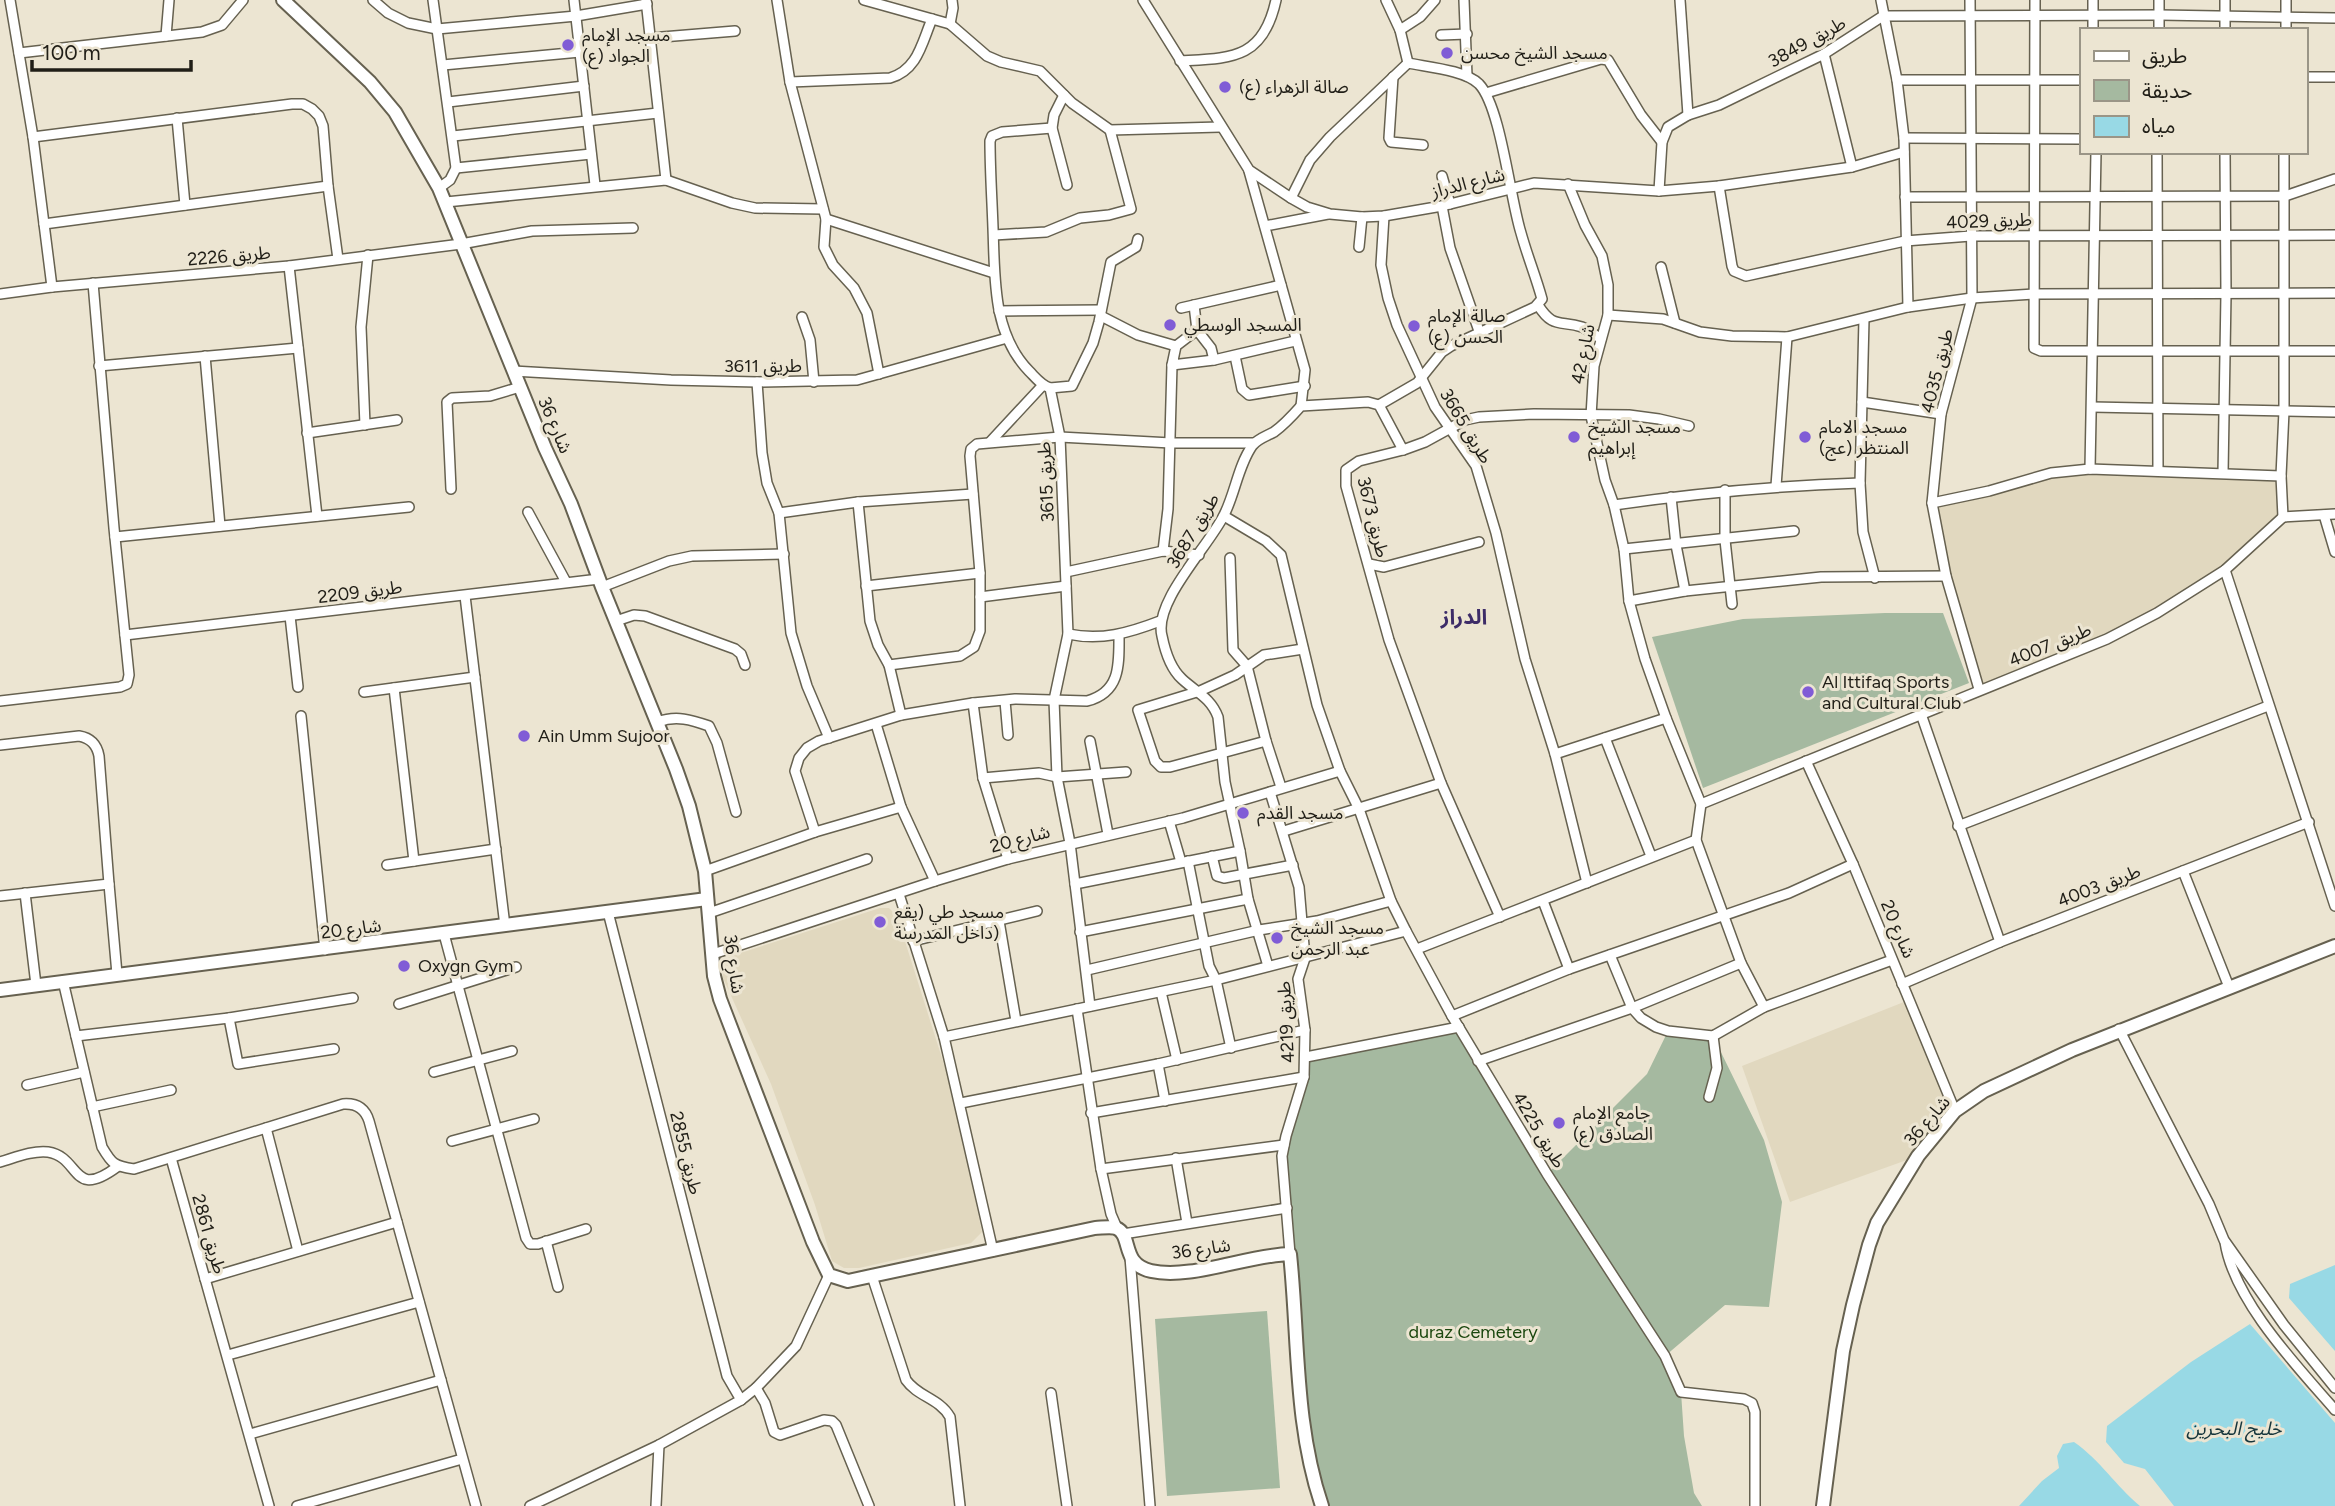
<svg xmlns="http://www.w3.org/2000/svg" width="2335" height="1506" font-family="Figtree,'Noto Sans Arabic',sans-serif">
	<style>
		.built { fill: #e1d8bf }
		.green { fill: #a5b9a0 }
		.water { fill: #98d9e5 }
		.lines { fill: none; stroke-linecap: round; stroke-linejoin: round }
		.street-casing { stroke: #666150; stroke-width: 12 }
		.secondary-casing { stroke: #666150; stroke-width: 16 }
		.street { stroke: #fff; stroke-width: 9 }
		.secondary { stroke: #fff; stroke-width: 12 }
		.poi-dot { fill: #805cd6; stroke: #ece5d2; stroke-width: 2.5 }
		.labels { text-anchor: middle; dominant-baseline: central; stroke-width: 6; stroke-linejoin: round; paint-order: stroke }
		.poi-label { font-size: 18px; fill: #201e17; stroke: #ece5d2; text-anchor: start }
		.street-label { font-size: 18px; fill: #201e17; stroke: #ece5d2 }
		.park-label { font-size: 18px; fill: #1a470e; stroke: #ece5d2 }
		.water-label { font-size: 19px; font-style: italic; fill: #16363c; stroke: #ece5d2 }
		.quarter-label { font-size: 21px; font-weight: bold; fill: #3d2c68; stroke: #ece5d2 }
	</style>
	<rect width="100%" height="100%" fill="#ece5d2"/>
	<g class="built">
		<path d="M2051 473 2281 476 2283 517 2225 570 2157 613 1979 689 1932 503Z"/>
		<path d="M880 908H889L897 916 953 1093 982 1232 971 1243 859 1268H844L832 1261 815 1205 771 1084 723 978 722 963 728 957Z"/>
		<path d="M1909 1000 1955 1111 1918 1156 1790 1202 1742 1066Z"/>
	</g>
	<g class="green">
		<path d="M1885 613H1943L1969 683 1703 788 1652 637 1743 619Z"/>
		<path d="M1459 1027 1547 1174 1647 1074 1668 1031 1713 1036 1764 1140 1782 1202 1769 1307 1725 1305 1665 1356 1681 1392 1684 1436 1694 1493 1702 1506H1328L1312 1477 1284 1145 1306 1057Z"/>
		<path d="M1267 1311 1280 1488 1167 1496 1155 1319Z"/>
	</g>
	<g class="water">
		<path d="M2335 1265V1351L2289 1298 2290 1284Z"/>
		<path d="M2250 1324 2335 1423V1506H2174L2145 1469 2124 1463 2106 1442 2107 1426 2191 1362Z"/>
		<path d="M2074 1442C2101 1461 2115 1485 2140 1506H2019L2042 1481 2059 1468 2057 1456 2063 1444Z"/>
	</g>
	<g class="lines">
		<g class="street-casing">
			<g id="street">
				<path d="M10 0 33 137 52 287"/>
				<path d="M373 0 388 13 408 23 437 29 576 16 647 4"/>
				<path d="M433 0 456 168 450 180 439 188"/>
				<path d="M574 0 595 185"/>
				<path d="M646 0 666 180"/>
				<path d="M777 0 790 82 826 219 824 247 833 265 854 288 867 313 879 374"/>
				<path d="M864 0 950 24 987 56 1001 62 1040 71 1072 103 1110 130 1220 127"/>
				<path d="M1143 0 1249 170 1291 198 1307 207 1330 214 1362 217 1384 216 1442 206 1534 183 1659 191 1719 186 1852 167 1904 152"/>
				<path d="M1386 0 1400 30 1408 63"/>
				<path d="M1464 0 1467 76"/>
				<path d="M1680 0 1688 115"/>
				<path d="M1881 0 1897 80 1904 138 1908 307"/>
				<path d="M1970 0 1972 298 1941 414 1932 503 1946 576 1979 689"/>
				<path d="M2035 0 2034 348 2041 351H2335"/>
				<path d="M2093 0V30"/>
				<path d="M2159 0V30"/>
				<path d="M2225 0V30"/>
				<path d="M950 24 953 8 952 0"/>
				<path d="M1400 30 1420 17 1435 0"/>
				<path d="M2286 30V0"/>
				<path d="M1441 35 1467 34"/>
				<path d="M166 36 169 0"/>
				<path d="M650 38 735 31"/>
				<path d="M19 53 202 32 222 25 243 0"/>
				<path d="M1824 54 1852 167"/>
				<path d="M1180 61C1231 58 1263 60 1276 0"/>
				<path d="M443 65 580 52"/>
				<path d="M1393 77 1389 138 1391 142 1423 145"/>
				<path d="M2305 77H2335"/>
				<path d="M1897 80H2081"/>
				<path d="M790 82 890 78C918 70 922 42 932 19"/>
				<path d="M1486 93 1601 59 1608 60 1641 115 1662 142"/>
				<path d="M1064 95 1054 115 1052 128 1067 185"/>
				<path d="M448 102 584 86"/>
				<path d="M177 118 185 205"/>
				<path d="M1052 128 1002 132 992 136 990 141C990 170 992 199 993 228 995 277 992 333 1029 371 1036 378 1041 385 1050 388L1060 437 1068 634 1054 700 1057 777 1070 843 1090 1006"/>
				<path d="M453 136 658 113"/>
				<path d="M33 137 292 104H303L312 109 319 116 323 126 328 186 338 259"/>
				<path d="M1904 138 2081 139"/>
				<path d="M2157 152 2158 470"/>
				<path d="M456 168 591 154"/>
				<path d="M1249 171 1305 370 1301 406"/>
				<path d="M1442 176 1450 204"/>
				<path d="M1568 184 1585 225 1602 256 1608 285V315L1594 366 1591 416 1605 480 1614 505 1624 549 1629 601 1645 659 1666 718 1701 804 1696 840 1741 963 1764 1007"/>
				<path d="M1719 186 1732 266 1734 271 1746 276 1905 241 1971 236 2335 235"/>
				<path d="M1659 191 1662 142 1668 127 1688 115 1719 105 1824 54 1883 16 2160 15 2335 18"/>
				<path d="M1905 197 2285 196 2335 179"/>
				<path d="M1291 198 1310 160 1330 137 1408 63"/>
				<path d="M446 202 666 180 732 203 755 208 823 209"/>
				<path d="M1442 206 1450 248 1479 331"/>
				<path d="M1384 216 1381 265 1388 298 1397 325 1435 407 1476 466 1496 533 1525 659 1555 754 1587 883"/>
				<path d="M826 219 994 273"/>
				<path d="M44 224 328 186"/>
				<path d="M1265 226 1328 214"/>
				<path d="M994 235 1046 232 1080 218 1109 215 1131 209 1110 130"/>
				<path d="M1359 247 1362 217"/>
				<path d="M289 266 317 516"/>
				<path d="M1661 267 1675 323"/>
				<path d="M0 294 52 287 289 266 461 244 532 231 633 228"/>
				<path d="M1194 305 1197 330 1211 348 1214 360"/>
				<path d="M1538 305C1553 329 1560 320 1582 327 1589 330 1595 335 1601 339"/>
				<path d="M1181 308 1281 285"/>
				<path d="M999 311 1101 310"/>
				<path d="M1608 315 1663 319 1700 332 1732 336 1787 337 1908 307 1972 298 2034 294 2335 293"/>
				<path d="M1101 316 1138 335 1176 346"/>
				<path d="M802 317 810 340 814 382"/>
				<path d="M1864 319 1860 483 1863 532 1875 578"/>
				<path d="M1197 330 1176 346 1172 365 1214 360 1295 341"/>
				<path d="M205 356 220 526"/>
				<path d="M1235 356 1242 389 1249 395 1305 386"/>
				<path d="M99 366 298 348"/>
				<path d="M513 371 671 380 757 382 857 380 1007 338"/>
				<path d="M757 382 762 453 767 483 779 513 791 633 807 686 829 738"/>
				<path d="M1050 388 1072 386 1093 343 1099 322 1111 262 1136 247 1138 239"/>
				<path d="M1862 402 1941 414"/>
				<path d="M1379 405 1417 383 1442 352 1451 346 1535 307 1542 299C1536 277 1527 255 1521 233 1510 199 1501 107 1479 84 1465 70 1427 67 1408 63"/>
				<path d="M2092 407 2335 412"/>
				<path d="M365 425 361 327 368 255"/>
				<path d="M307 433 397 420"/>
				<path d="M990 442 1043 385"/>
				<path d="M2090 469 2096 152"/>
				<path d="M2223 473 2226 294 2225 152"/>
				<path d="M1776 486 1787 337"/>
				<path d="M451 489 447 402 452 398 490 396 520 387"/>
				<path d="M1725 490V540L1732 604"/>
				<path d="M1671 497 1676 545 1685 591"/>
				<path d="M858 502 870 621 878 645 889 665 901 715"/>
				<path d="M1932 503 1989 491 2051 473 2090 469 2281 476"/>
				<path d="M1614 505C1697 493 1775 486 1860 483"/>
				<path d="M528 512 566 582"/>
				<path d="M779 513 858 502 973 494"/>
				<path d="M2324 515 2335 552"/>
				<path d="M1224 516 1266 541 1281 555 1317 705 1340 771 1359 809 1391 901 1406 931 1452 1016 1547 1174 1665 1356 1681 1392 1744 1399 1752 1403 1755 1412V1506"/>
				<path d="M2283 517 2281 476 2284 411V152"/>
				<path d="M2283 517 2335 514"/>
				<path d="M115 537 409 507"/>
				<path d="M1624 549 1794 531"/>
				<path d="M1163 551 1168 509 1172 365"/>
				<path d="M1230 558 1233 650 1247 666"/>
				<path d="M1369 564 1384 567 1479 542"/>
				<path d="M2225 570 2335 906"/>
				<path d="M1066 572 1163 551 1199 555"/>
				<path d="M866 586 980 573"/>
				<path d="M602 587 669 561 692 556 784 554"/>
				<path d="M465 596 505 926"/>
				<path d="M980 597 1066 586"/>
				<path d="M1629 601 1685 591 1821 577 1946 576"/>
				<path d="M290 616 298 687"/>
				<path d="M616 621 634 615 645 616 735 649 741 654 745 665"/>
				<path d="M1068 634C1101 641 1129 633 1160 621"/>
				<path d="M125 635 599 579"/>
				<path d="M889 665 960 656 974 647 980 631V573L970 456 971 449 977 444 1060 437 1171 443H1254"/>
				<path d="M1247 666 1266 741 1281 787"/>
				<path d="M394 688 414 861"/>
				<path d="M364 692 475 677"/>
				<path d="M0 701 120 687 127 684 129 675 114 528 93 283"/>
				<path d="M1005 701 1008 735"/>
				<path d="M973 703 983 778 1008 859"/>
				<path d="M1921 714 2000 942"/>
				<path d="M301 716 325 950"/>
				<path d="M658 722C676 715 692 720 709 726L717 743 736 812"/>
				<path d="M876 724 901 807 935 881"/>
				<path d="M1605 738 1651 856"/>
				<path d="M1090 741 1108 834"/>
				<path d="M1266 741 1170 767H1161L1155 761 1138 710 1200 691 1235 675 1264 655 1303 649"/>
				<path d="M0 745 79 736C91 738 97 745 99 756L109 884 0 896"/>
				<path d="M1555 754 1666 718"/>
				<path d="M1806 761 1853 864 1955 1111"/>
				<path d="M983 778 1039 773 1057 777 1126 772"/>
				<path d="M1270 792 1299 887 1305 958 1298 979 1305 1030 1304 1077 1286 1136 1282 1156 1290 1254"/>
				<path d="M1701 804 2107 639 2157 613 2225 570 2283 517"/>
				<path d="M1169 821 1181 862"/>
				<path d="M1958 826 2268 706"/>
				<path d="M1284 831 1441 783"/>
				<path d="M815 832 795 771 799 758 807 748 819 741 901 715 973 703 1015 699 1087 701C1121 692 1119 664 1119 635"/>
				<path d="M1212 856 1217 876 1224 878 1293 865"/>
				<path d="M1188 861 1209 966 1216 980 1231 1048"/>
				<path d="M387 865 496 849"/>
				<path d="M705 871 815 832 901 807"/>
				<path d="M2183 871 2229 987"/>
				<path d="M109 884 117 974"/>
				<path d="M1075 884 1240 851"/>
				<path d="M25 893 36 985"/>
				<path d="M899 894 944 1037 993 1251"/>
				<path d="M1543 901 1569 969"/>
				<path d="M608 912 727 1376 741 1400"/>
				<path d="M709 913 867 859"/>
				<path d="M1500 917 1441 783 1389 640 1346 486V470L1359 461 1403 450 1425 442 1465 420 1479 417 1534 414 1629 415 1659 419 1689 426"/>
				<path d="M999 921 1016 1021"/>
				<path d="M1080 932 1248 899"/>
				<path d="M444 934 526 1238 530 1244H538L586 1229"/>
				<path d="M913 941 1037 911"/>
				<path d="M1417 949 1696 840"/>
				<path d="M713 954 935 881 1008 859 1183 818 1340 771"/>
				<path d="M1610 955 1632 1008 1641 1018 1656 1027 1668 1031 1713 1036 1764 1007 1892 960"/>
				<path d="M1268 966 1248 899 1240 851 1225 782 1218 717C1211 698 1196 692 1182 679 1171 669 1165 651 1162 636 1153 602 1209 546 1224 515 1235 494 1238 466 1252 446 1257 439 1267 436 1274 432 1284 425 1293 415 1301 406L1368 402 1379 405 1403 450"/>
				<path d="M1087 970 1259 930 1317 921 1391 901"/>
				<path d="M63 981 102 1147C112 1164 114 1166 134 1169L343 1104C356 1103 365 1108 369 1121L476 1506"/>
				<path d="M1902 984 2000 942 2309 822"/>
				<path d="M1161 992 1177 1060"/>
				<path d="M399 1004 516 967"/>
				<path d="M1077 1009 1101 1169 1111 1214 1117 1228"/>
				<path d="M1452 1016 1569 969 1789 893 1853 864"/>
				<path d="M229 1018 238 1064 334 1049"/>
				<path d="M2119 1029 2209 1204 2224 1240 2284 1325 2335 1388"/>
				<path d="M76 1036 229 1018 353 998"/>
				<path d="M944 1037 1216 980 1406 931"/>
				<path d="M1306 1057 1459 1027"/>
				<path d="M1478 1061 1632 1008 1741 963"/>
				<path d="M1158 1064 1165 1101"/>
				<path d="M434 1072 512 1051"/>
				<path d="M27 1085 84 1072"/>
				<path d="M1709 1097 1717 1068 1713 1036"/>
				<path d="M961 1103 1158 1064 1305 1030"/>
				<path d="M92 1107 171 1090"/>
				<path d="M1091 1113 1304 1077"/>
				<path d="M266 1128 298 1251"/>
				<path d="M452 1141 534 1119"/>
				<path d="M171 1158 269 1506"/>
				<path d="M1176 1158 1187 1223"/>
				<path d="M0 1162C14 1158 33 1150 48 1152 81 1157 71 1201 117 1167"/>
				<path d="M1101 1169 1284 1145"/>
				<path d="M1123 1234 1287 1208"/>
				<path d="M546 1241 558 1287"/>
				<path d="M2225 1242C2234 1301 2297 1366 2335 1410"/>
				<path d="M1130 1257 1150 1506"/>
				<path d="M872 1276 906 1380C918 1397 939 1398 950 1417L960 1506"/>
				<path d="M205 1279 397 1222"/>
				<path d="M228 1355 419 1302"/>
				<path d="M756 1388 765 1403 774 1432 780 1435 824 1420 832 1421 836 1425 869 1506"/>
				<path d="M1051 1393 1067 1506"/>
				<path d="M250 1434 441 1380"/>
				<path d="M297 1506 462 1459"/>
				<path d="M530 1506 659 1445 741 1400 756 1388 796 1346 829 1275"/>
				<path d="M656 1506 659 1445"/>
			</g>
		</g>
		<g class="secondary-casing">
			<g id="secondary">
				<path d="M283 0 370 82 395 112 439 188 545 448 571 504 602 587 676 769 689 806 705 871 714 976 720 999 813 1242 829 1275 848 1281 1095 1228C1101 1228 1110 1226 1116 1228 1133 1235 1120 1264 1151 1271 1190 1280 1248 1255 1290 1254 1299 1340 1294 1423 1322 1506"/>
				<path d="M0 990 707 899"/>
				<path d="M1823 1506 1843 1351 1853 1305 1869 1245 1877 1223 1918 1156 1955 1111 1984 1091 2072 1050 2335 946"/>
			</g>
		</g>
		<use href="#street" class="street"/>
		<use href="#secondary" class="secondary"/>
	</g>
	<g class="poi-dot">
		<circle cx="568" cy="45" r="7"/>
		<circle cx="1447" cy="53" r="7"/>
		<circle cx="1225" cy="87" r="7"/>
		<circle cx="1170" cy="325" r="7"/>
		<circle cx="1414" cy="326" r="7"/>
		<circle cx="1574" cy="437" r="7"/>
		<circle cx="1805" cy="437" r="7"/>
		<circle cx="1808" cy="692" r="7"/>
		<circle cx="524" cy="736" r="7"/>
		<circle cx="1243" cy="813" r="7"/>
		<circle cx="880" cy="922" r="7"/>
		<circle cx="1277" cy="938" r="7"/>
		<circle cx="404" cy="966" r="7"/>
		<circle cx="1559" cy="1123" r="7"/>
	</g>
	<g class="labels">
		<g class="poi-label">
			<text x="582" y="35">مسجد الإمام<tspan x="582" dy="21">الجواد (ع)</tspan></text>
			<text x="1461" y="53">مسجد الشيخ محسن</text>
			<text x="1239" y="87">(ع) صالة الزهراء</text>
			<text x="1428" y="316">صالة الإمام<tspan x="1428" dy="21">الحسن (ع)</tspan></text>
			<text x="1184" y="325">المسجد الوسطي</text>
			<text x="1588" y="427">مسجد الشيخ<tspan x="1588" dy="21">إبراهيم</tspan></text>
			<text x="1819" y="427">مسجد الامام<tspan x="1819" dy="21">المنتظر (عج)</tspan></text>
			<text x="1822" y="682">Al Ittifaq Sports<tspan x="1822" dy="21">and Cultural Club</tspan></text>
			<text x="538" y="736">Ain Umm Sujoor</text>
			<text x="1257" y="813">مسجد القدم</text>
			<text x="894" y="912">مسجد طي (يقع<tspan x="894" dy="21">داخل المدرسة)</tspan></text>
			<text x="1291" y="928">مسجد الشيخ<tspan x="1291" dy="21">عبد الرحمن</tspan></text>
			<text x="418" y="966">Oxygn Gym</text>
			<text x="1573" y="1113">جامع الإمام<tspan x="1573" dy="21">الصادق (ع)</tspan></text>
		</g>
		<g class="street-label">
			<text transform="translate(1807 42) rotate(-29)">طريق 3849</text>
			<text transform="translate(1468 183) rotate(-14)">شارع الدراز</text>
			<text transform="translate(1989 221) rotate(-2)">طريق 4029</text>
			<text transform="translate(229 256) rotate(-5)">طريق 2226</text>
			<text transform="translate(1583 354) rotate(-79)">شارع 42</text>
			<text x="763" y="366">طريق 3611</text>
			<text transform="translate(1937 371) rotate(-76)">طريق 4035</text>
			<text transform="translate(555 425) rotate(67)">شارع 36</text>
			<text transform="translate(1466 426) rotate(59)">طريق 3665</text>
			<text transform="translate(1046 482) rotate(-93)">طريق 3615</text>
			<text transform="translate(1373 517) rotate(76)">طريق 3673</text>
			<text transform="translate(1193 531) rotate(-59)">طريق 3687</text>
			<text transform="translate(360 592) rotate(-7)">طريق 2209</text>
			<text transform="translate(2050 645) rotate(-22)">طريق 4007</text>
			<text transform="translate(1020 839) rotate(-15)">شارع 20</text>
			<text transform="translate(2099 886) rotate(-21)">طريق 4003</text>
			<text transform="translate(351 929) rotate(-7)">شارع 20</text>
			<text transform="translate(1898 929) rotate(67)">شارع 20</text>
			<text transform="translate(734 964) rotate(82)">شارع 36</text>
			<text transform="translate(1286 1022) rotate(-93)">طريق 4219</text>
			<text transform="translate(1927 1121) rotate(-49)">شارع 36</text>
			<text transform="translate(1539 1130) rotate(59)">طريق 4225</text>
			<text transform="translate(686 1153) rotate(76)">طريق 2855</text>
			<text transform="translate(209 1234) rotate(74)">طريق 2861</text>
			<text transform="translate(1201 1249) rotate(-8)">شارع 36</text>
		</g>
		<g class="park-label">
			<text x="1473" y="1332">duraz Cemetery</text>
		</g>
		<g class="water-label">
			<text x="2234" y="1428">خليج البحرين</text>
		</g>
		<g class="quarter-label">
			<text x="1464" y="616">الدراز</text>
		</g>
	</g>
	<rect x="2080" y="28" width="228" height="126" fill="#ece5d2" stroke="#9a9587" stroke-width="2"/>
	<rect x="2094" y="51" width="35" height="10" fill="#ffffff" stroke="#9a9587" stroke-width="2"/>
	<text x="2142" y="63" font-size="21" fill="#201e17">طريق</text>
	<rect x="2094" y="80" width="35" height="21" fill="#a5b9a0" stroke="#9a9587" stroke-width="2"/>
	<text x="2142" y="98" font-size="21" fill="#201e17">حديقة</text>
	<rect x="2094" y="116" width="35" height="21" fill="#98d9e5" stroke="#9a9587" stroke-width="2"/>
	<text x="2142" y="133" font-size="21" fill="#201e17">مياه</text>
	<path d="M32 60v10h159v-10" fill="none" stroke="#201e17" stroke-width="3.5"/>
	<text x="42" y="60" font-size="21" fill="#201e17" stroke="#ece5d2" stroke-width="5" paint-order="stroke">100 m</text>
</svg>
